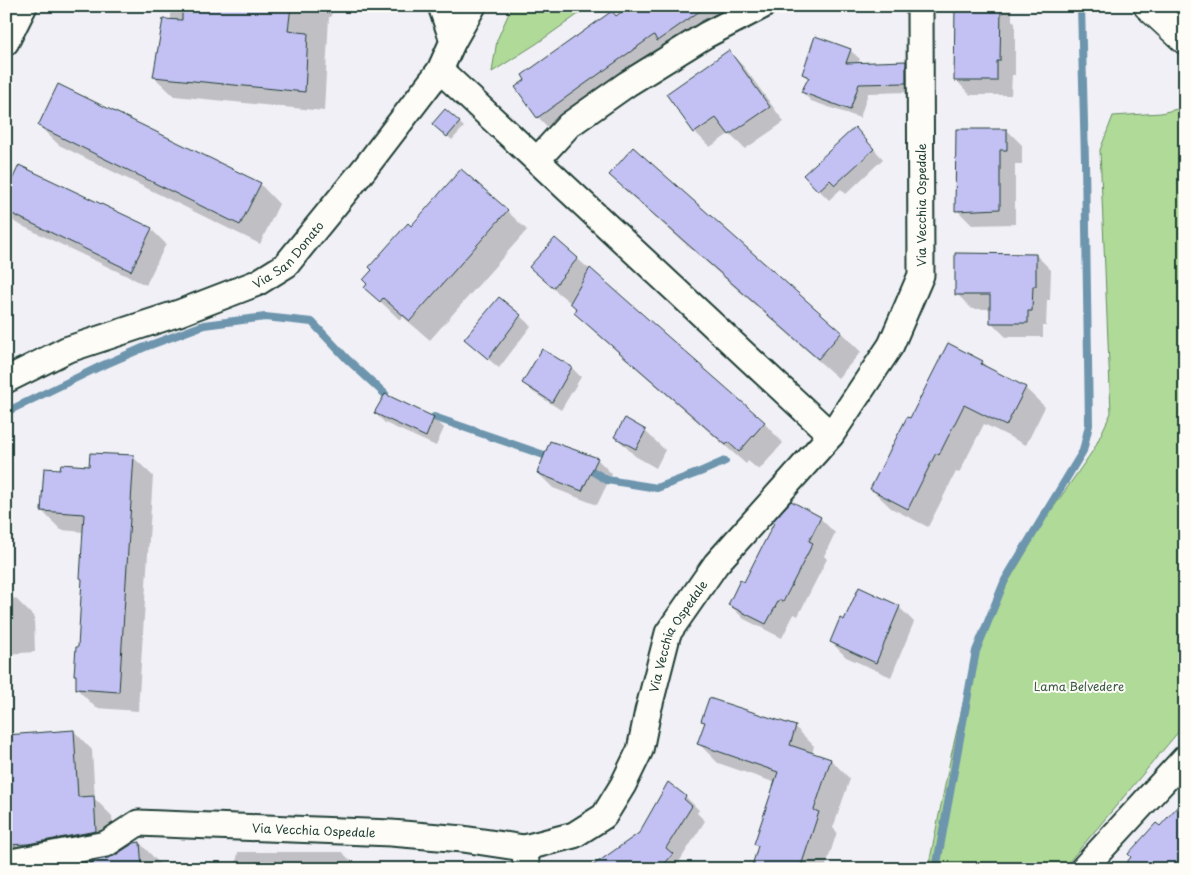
<svg xmlns="http://www.w3.org/2000/svg" width="1191" height="875" font-family="'Playpen Sans',sans-serif">
	<style>
		.green { fill: #afda97; stroke: #678c66 }
		.shadow { fill: #0003 }
		.lines { fill: none; stroke-linecap: round; stroke-linejoin: round }
		.stream { stroke: #6d95ad; stroke-width: 8 }
		.building { fill: #c3c1f3; stroke: #1f3d34 }
		.street-casing { stroke: #1f3d34; stroke-width: 29 }
		.secondary-casing { stroke: #1f3d34; stroke-width: 31 }
		.street { stroke: #fdfcf7; stroke-width: 25 }
		.secondary { stroke: #fdfcf7; stroke-width: 28 }
		.labels { text-anchor: middle; dominant-baseline: central; stroke-width: 4; stroke-linejoin: round; paint-order: stroke }
		.street-label { font-size: 12px; fill: #1f3d34; stroke: #fdfcf7 }
		.park-label { font-size: 12px; fill: #3c5c48; stroke: #fdfcf7 }
	</style>
	<rect width="100%" height="100%" fill="#f1f0f6"/>
	<filter id="ink" filterUnits="userSpaceOnUse"><feTurbulence type="fractalNoise" baseFrequency=".02" numOctaves="2"/><feDisplacementMap in="SourceGraphic" scale="10" xChannelSelector="R" yChannelSelector="G"/><feConvolveMatrix kernelMatrix="1 2 1 2 8 2 1 2 1" color-interpolation-filters="sRGB"/></filter>
	<g filter="url(#ink)">
		<g class="green">
			<path d="M512 6H590L536 44 492 72 497 40Z"/>
			<path d="M1185 107V724L1063 869H928L951 756 971 669 998 599 1044 521 1094 449 1111 413 1100 150 1113 116 1161 113Z"/>
		</g>
		<g class="shadow">
			<path d="M6 6H12L6 18Z"/>
			<path d="M171 6H332L331 17H329L324 111 174 96 154 77 171 21Z"/>
			<path d="M632 6H753L557 137 538 117 617 17Z"/>
			<path d="M956 6H1012V20L1015 23V75H1012L1011 95H970L956 80Z"/>
			<path d="M850 50 860 59 858 64 905 62 914 71V92L868 93 860 118 811 101 802 92 809 80 803 74Z"/>
			<path d="M729 52 744 67 784 122 745 149 729 134 710 147 695 132Z"/>
			<path d="M6 58 10 61 6 68Z"/>
			<path d="M446 110 464 127 452 140 439 128Z"/>
			<path d="M39 126 260 184 279 204 260 244 59 145Z"/>
			<path d="M1007 130 1022 145V164H1015V224L972 225 957 210Z"/>
			<path d="M865 139 883 159 846 194 841 189 829 200 819 190Z"/>
			<path d="M633 149 842 333 861 352 838 378 630 195 610 175Z"/>
			<path d="M6 196 151 229 166 244 146 285 16 223 6 213Z"/>
			<path d="M507 211 527 230 430 340 403 317 400 320 366 288 411 228Z"/>
			<path d="M555 239 764 423 783 443 759 470 748 461 746 464 595 332 576 313 578 309 550 286 531 267Z"/>
			<path d="M1036 255 1051 270 1050 300H1047L1046 326H1043V337H1006L991 322V309H972L957 294Z"/>
			<path d="M500 298 531 326 499 368 476 349Z"/>
			<path d="M543 350 572 368 581 377 561 410 533 392 524 383Z"/>
			<path d="M982 362 991 371 1025 388 1045 407 1026 445 984 424 959 473 956 472 928 527 891 508 871 489 911 420Z"/>
			<path d="M375 413 434 418 444 428 436 446 385 423Z"/>
			<path d="M645 431 665 450 656 468 635 456 616 437Z"/>
			<path d="M133 457 153 476 138 711 96 708 77 689V677L75 675 79 649 83 581 81 578 84 532 61 530 42 511 62 470 90 467Z"/>
			<path d="M597 459 612 474 597 505 553 488 538 473Z"/>
			<path d="M820 518 835 533 824 556 827 559 798 616 794 614 782 638 744 619 729 604 744 584 775 523Z"/>
			<path d="M6 542 12 599 15 598 34 617 35 652 6 654Z"/>
			<path d="M899 607 914 622 891 677 846 657 831 642 844 622Z"/>
			<path d="M703 720 795 727 814 746 812 754 831 760 850 779 833 828 837 832 825 869H752L759 848 755 844 776 783 718 763 699 744 706 724Z"/>
			<path d="M74 731 92 750 95 799 112 816 114 849 6 865V733L10 736Z"/>
			<path d="M686 797 699 810 697 813 705 821 679 862 685 869H589L640 833Z"/>
			<path d="M140 843 159 863 160 869H72L78 865 110 859Z"/>
			<path d="M238 852H342L359 869H235Z"/>
		</g>
		<g class="lines">
			<g class="stream">
				<path d="M6 412 99 367 145 347 204 325 265 317 312 322 347 359 385 394"/>
				<path d="M434 417 544 455"/>
				<path d="M592 471 607 480 657 488 700 472 725 461"/>
				<path d="M936 869 976 651 1005 580 1083 451 1089 425 1085 161 1081 6"/>
			</g>
		</g>
		<g class="building">
			<path d="M182 6H291L288 31 308 33 305 92 153 77 163 19 182 20Z"/>
			<path d="M629 6H707L657 41 654 35 537 118 515 87 525 80 522 75 612 11 616 16Z"/>
			<path d="M955 6 1001 7 1000 61H997V81H954Z"/>
			<path d="M815 36 851 49 846 63 906 61V83L859 84 850 110 801 92 809 77 802 74Z"/>
			<path d="M729 50 770 107 729 135 716 118 694 133 666 94Z"/>
			<path d="M58 84 261 183 240 225 38 126Z"/>
			<path d="M445 109 460 122 447 137 432 124Z"/>
			<path d="M855 127 874 149 835 185 830 180 818 191 803 175Z"/>
			<path d="M956 129H1007V150H1000V209L955 211Z"/>
			<path d="M633 147 842 332 818 359 609 175Z"/>
			<path d="M19 165 152 228 131 271 6 211V193Z"/>
			<path d="M461 169 508 210 410 321 383 298 380 302 364 288 367 284 363 280 372 270 369 267 408 223 411 226Z"/>
			<path d="M555 238 578 258 553 288 529 267Z"/>
			<path d="M955 253 1036 254V286H1033L1032 311H1028V323H990V295H955Z"/>
			<path d="M590 268 765 422 739 452 728 442 726 445 574 313 577 309 570 303Z"/>
			<path d="M499 297 521 315 488 359 464 339Z"/>
			<path d="M948 343 983 361 981 364 1026 387 1006 426 964 405 939 455 936 453 908 509 870 489 907 417 910 418Z"/>
			<path d="M542 349 572 367 552 402 522 383Z"/>
			<path d="M385 394 434 417 426 437 374 413Z"/>
			<path d="M625 418 646 430 636 449 614 437Z"/>
			<path d="M550 441 598 458 582 491 537 473Z"/>
			<path d="M90 453 134 455 119 692 76 689V675H74L76 647H78L82 579 80 578 84 514 41 511 44 468 60 469 61 464 89 466Z"/>
			<path d="M791 501 821 517 809 541 813 543 783 602 779 600 766 624 728 605 740 580 744 582 774 523 772 522Z"/>
			<path d="M859 587 900 606 876 663 830 642 840 618 844 620Z"/>
			<path d="M709 698 796 726 790 745 831 759 814 810 819 812 800 869H751L758 846 754 844 778 772 697 744 705 722 701 721Z"/>
			<path d="M74 730 78 797 94 796 96 831 28 844 6 845V735Z"/>
			<path d="M668 782 686 796 684 799 692 806 666 848 673 854 660 869H588L639 833Z"/>
			<path d="M1185 798V869H1121L1131 857 1128 854 1156 823 1160 826Z"/>
			<path d="M140 842 142 869H81L94 861 114 856 134 843Z"/>
		</g>
		<g class="lines">
			<g class="street-casing">
				<g id="street">
					<path d="M441 6 453 41"/>
					<path d="M6 42 24 6"/>
					<path d="M440 70 831 435"/>
					<path d="M537 160 569 125 627 84 706 35 762 6"/>
					<path id="s1" d="M6 380 66 350 179 313 257 283 286 265 365 168 440 70 453 41 473 6"/>
					<path d="M524 848 527 869"/>
					<path id="s2" d="M6 863 106 844 138 823 391 833 463 839 524 848 574 835 604 816 623 785 640 750 648 711 668 633 716 564 831 435 891 345 921 275 920 6"/>
					<path d="M1083 869 1185 758"/>
				</g>
			</g>
			<g class="secondary-casing">
				<path id="secondary" d="M1148 6 1185 40"/>
			</g>
			<use href="#street" class="street"/>
			<use href="#secondary" class="secondary"/>
		</g>
	</g>
	<g class="labels">
		<g class="street-label">
			<text transform="translate(921 205) rotate(-90)">Via Vecchia Ospedale</text>
			<text stroke="none"><textPath href="#s1" startOffset="312">Via San Donato</textPath></text>
			<text stroke="none"><textPath href="#s2" startOffset="811">Via Vecchia Ospedale</textPath></text>
			<text stroke="none"><textPath href="#s2" startOffset="316">Via Vecchia Ospedale</textPath></text>
		</g>
		<g class="park-label">
			<text x="1079" y="686">Lama Belvedere</text>
		</g>
	</g>
	<rect width="1191" height="875" fill="none" stroke="#fdfcf7" stroke-width="25"/>
	<rect x="12" y="12" width="1166" height="850" fill="none" stroke="#1f3d34" stroke-width="2" filter="url(#ink)"/>
</svg>
